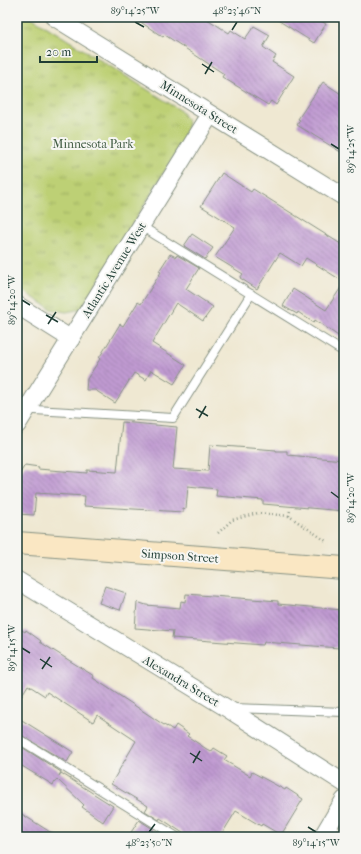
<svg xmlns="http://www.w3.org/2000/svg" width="361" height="854" font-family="'IM FELL French Canon',serif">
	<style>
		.grass { fill: url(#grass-tufts); stroke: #6e8654 }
		.building { fill: url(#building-back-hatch) }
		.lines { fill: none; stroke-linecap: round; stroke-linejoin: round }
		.lane-casing { stroke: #879283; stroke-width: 10 }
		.street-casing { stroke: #879283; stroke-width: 19 }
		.secondary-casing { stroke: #879283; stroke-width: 24 }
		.path { stroke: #879283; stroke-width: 2.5; stroke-dasharray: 1 3; stroke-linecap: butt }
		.lane { stroke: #fff; stroke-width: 8 }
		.street { stroke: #fff; stroke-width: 17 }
		.secondary { stroke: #fae7c3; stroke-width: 22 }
		.ticks { fill: none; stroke: #1f3d34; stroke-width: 1.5 }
		.labels { text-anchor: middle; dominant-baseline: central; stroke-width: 4; stroke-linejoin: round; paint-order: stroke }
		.street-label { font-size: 12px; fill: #1f3d34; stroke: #f6f6f2 }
		.park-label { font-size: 12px; fill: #3f5a41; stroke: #f6f6f2 }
		.neatline { fill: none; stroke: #1f3d34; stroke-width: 1.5 }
		.ticks-label { font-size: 10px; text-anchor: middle; fill: #1f3d34 }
	</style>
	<defs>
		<pattern id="grass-tufts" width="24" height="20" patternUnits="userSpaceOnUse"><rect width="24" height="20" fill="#bdd074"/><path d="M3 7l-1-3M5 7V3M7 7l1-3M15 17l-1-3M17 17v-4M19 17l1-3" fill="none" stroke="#99aa60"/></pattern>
		<pattern id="building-back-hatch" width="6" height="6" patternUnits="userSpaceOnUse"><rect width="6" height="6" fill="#c09ad1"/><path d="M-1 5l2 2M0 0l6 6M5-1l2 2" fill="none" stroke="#9b7faa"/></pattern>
	</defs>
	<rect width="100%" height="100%" fill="#f6f6f2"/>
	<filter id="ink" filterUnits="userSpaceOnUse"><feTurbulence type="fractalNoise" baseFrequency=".025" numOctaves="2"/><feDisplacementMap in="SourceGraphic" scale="8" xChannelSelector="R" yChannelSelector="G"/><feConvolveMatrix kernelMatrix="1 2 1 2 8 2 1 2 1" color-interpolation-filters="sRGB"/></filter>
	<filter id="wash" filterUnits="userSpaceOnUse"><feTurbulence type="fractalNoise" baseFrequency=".012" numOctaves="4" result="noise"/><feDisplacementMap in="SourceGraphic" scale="16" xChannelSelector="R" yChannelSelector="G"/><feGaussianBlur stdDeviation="0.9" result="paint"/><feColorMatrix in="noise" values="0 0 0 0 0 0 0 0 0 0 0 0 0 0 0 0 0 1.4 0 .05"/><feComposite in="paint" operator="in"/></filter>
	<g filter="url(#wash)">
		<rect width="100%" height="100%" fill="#efe8d2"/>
		<path class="grass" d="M17 17H31L180 110 188 122 185 138 81 309 66 312 51 309 17 287Z"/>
		<g id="blocks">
			<g class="building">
				<path d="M133 17H204L229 33 231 30 245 39 254 26 270 35 263 47 276 56 272 62 294 76 276 105 271 101 268 105 222 77 224 74 165 35 163 37Z"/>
				<path d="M273 17H314L326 24 314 43Z"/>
				<path d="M323 82 344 96V154L297 125 300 120 298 119Z"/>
				<path d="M222 173 251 192 253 189 344 246V282L306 258 301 266 280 253 257 289 240 278 243 274 215 257 235 227 201 206Z"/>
				<path d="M192 234 213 248 205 259 184 246Z"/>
				<path d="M170 254 176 257 177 255 199 268 186 289 213 307 203 321 176 303 152 343 186 365 174 384 151 370 146 380 134 373 115 403 95 390H86L87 379 100 359 99 358 120 324 123 326 138 302 141 304 161 272 159 271Z"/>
				<path d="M344 283V340L315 320 314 323 298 312 297 314 283 306 293 289 326 310Z"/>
				<path d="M122 422 177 427 173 469 208 471 210 445 276 450V451H287V455L344 460V511L263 504V500L216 496 217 489 188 486 186 509 183 508V512L84 506 85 496 36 493 34 515 17 514V478L25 465 39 467 38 469 87 473V470L117 472Z"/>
				<path d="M105 586 126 593 120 610 99 603Z"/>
				<path d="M186 594 278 601V604L342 610 339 648 264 642 263 645 172 638 173 631 135 628 137 602 146 605 180 608 181 601 185 602Z"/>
				<path d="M17 627 25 632 26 630 41 641 40 642 94 676 93 678 167 727V726L173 730 176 725 189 734 187 736 211 752 214 748 227 756 224 760 250 776 252 772 285 790 286 788 303 799 281 835 262 824 261 826 236 811 220 837H189L160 818 159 820 145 811 148 806 111 784 136 741 97 715 93 722 47 692 45 696 28 685 17 703Z"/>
				<path d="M17 717 73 752 67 762 17 733Z"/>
				<path d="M17 744 61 772 59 776 61 773 113 806 103 822 82 807 84 805 57 779 53 785 17 763Z"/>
				<path d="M17 811 58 837H17Z"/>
				<path d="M139 820 153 829 148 837H128Z"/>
			</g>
		</g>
	</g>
	<g filter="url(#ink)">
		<use href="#blocks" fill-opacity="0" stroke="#879283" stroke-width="1"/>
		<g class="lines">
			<g class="lane-casing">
				<g id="lane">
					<path d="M141 226 344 352"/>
					<path d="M17 409 173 418 251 294"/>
					<path d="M233 708 344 712"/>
					<path d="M17 738 177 837"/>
				</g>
			</g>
			<g class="street-casing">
				<g id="street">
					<path d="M54 17 344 197"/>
					<path d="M17 305 71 339"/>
					<path d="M17 425 210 115"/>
					<path d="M17 580 225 707 344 783"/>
					<path d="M322 837 344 800"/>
				</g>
			</g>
			<g class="secondary-casing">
				<path id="secondary" d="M17 543 344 568"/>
			</g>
			<g class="path">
				<path d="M289 516 290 510"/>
				<path d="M218 533 232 520 258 513 289 516 326 541"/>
			</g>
			<use href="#lane" class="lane"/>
			<use href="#street" class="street"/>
			<use href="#secondary" class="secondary"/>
		</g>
	</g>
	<path class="ticks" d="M135 22 144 27M232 30 237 22M202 64 214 72M205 74 212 62M331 144 339 149M22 300 30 305M46 315 58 322M48 324 56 312M196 409 208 416M199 418 206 406M331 492 339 498M22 648 30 653M40 659 52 667M42 669 50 657M190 753 202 761M193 763 200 751M308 827 316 832M149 832 155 824"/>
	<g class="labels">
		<g class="street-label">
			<text transform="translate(199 107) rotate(32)">Minnesota Street</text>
			<text transform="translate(114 270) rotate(-58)">Atlantic Avenue West</text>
			<text transform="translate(180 556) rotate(4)">Simpson Street</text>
			<text transform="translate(181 681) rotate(31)">Alexandra Street</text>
		</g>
		<g class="park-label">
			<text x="93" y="144">Minnesota Park</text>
		</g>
	</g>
	<rect width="361" height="854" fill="none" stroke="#f6f6f2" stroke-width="44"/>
	<path d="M40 56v6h57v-6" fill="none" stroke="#1f3d34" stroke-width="2"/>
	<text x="46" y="56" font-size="12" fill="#1f3d34" stroke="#f6f6f2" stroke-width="3" paint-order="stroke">20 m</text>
	<rect x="22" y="22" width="317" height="810" class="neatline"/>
	<g class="ticks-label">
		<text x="135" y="14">89°14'25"W</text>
		<text x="237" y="14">48°23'46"N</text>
		<text transform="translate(350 149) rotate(-90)" y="4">89°14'25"W</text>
		<text transform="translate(11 300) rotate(-90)" y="4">89°14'20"W</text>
		<text transform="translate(350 498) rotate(-90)" y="4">89°14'20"W</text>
		<text transform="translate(11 648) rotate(-90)" y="4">89°14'15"W</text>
		<text x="149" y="846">48°23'50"N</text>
		<text x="316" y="846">89°14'15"W</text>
	</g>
</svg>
